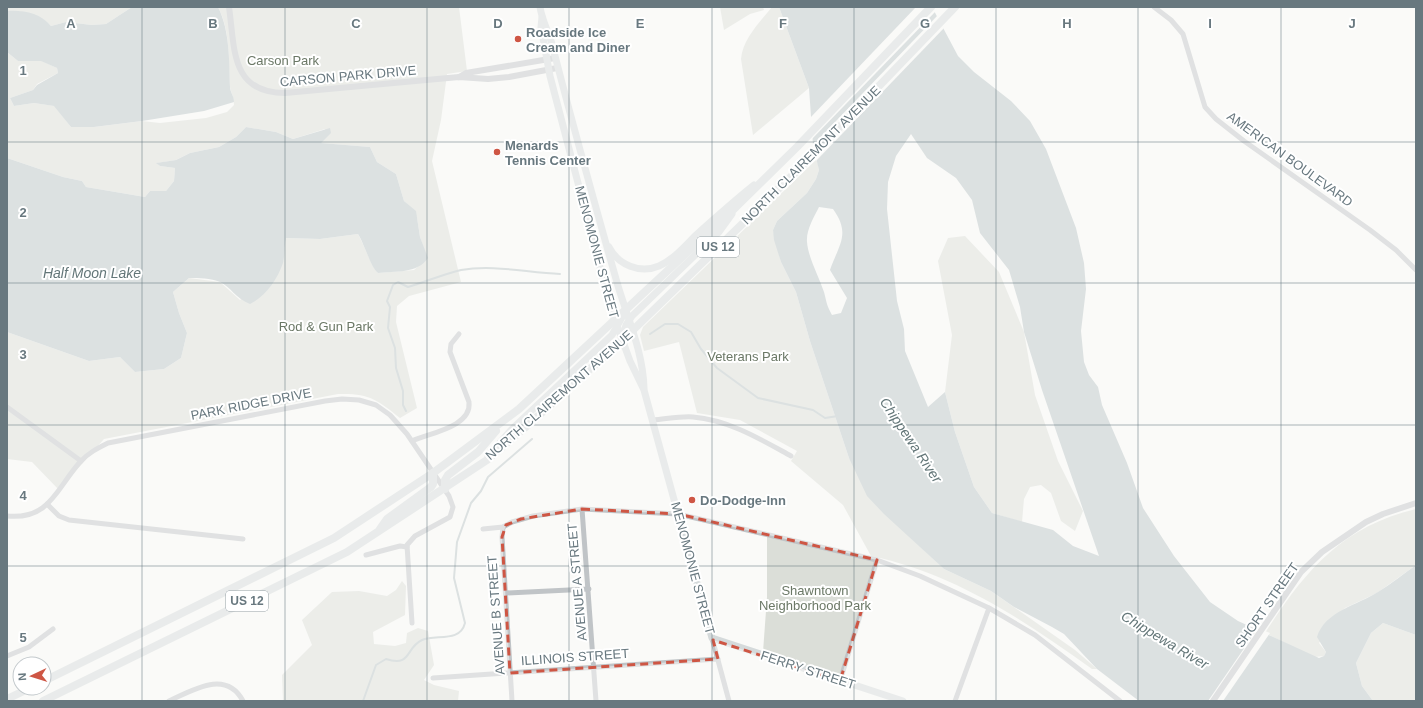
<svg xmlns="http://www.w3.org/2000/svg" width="1423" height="708" font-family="Arial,sans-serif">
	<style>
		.green { fill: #dbded8 }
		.water { fill: #b8c3c6; fill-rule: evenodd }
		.pier { fill: #fafaf8 }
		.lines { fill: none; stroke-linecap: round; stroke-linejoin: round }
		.stream { stroke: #b8c3c6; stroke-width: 2 }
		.minor { stroke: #c0c4c7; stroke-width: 5 }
		.tertiary { stroke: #c0c4c7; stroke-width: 6 }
		.secondary { stroke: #d5dadb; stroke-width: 7 }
		.primary { stroke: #d5dadb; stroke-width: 8 }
		.marked { fill: none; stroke: #ce5644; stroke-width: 3; stroke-dasharray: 8 5; stroke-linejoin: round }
		.grid { fill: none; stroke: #68787f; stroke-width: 1; stroke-opacity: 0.55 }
		.poi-dot { fill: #ce5644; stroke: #fff; stroke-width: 1.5 }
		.labels { text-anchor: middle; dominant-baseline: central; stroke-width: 4; stroke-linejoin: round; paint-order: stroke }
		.shield { fill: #fff; stroke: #95a0a5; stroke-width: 1 }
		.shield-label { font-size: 12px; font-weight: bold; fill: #68787f }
		.poi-label { font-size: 13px; font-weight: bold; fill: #68787f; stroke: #fff; text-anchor: start }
		.park-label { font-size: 13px; fill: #6b7866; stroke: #fff }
		.street-label { font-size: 13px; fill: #68787f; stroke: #fff }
		.water-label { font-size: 14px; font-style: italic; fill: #637678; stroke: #fff }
		.grid-label { font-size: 13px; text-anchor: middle; font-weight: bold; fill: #68787f; stroke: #fff; stroke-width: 4; stroke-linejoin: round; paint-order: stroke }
	</style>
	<rect width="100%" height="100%" fill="#fafaf8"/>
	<g class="green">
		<path d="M7 7H132L106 24 92 25 66 22 51 26C42 15 21 10 7 11Z"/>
		<path d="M218 7H459L467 71 447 74 441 120 432 161 461 282 409 296 397 306 396 322 417 408 400 418C377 399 368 393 338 394L104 439 59 490 32 462 7 459V332L89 361 120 357 135 372 164 369 181 358 187 333 179 313 173 292 189 278 220 282 240 300 283 262 285 238 320 239 358 234C363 243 373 269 378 273L414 270 427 258 420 237 417 218 412 209 404 201 396 174 377 162 370 147 320 143 325 129 293 139 276 132 246 127 236 137 219 147 190 153 176 160 157 163 160 166 175 168 174 181 166 191H150L145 197 86 187 82 181 63 177 7 158V52L18 61H42L57 68 58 73 37 84 33 90 10 98 14 106 34 103 55 106 71 127H94L142 121 160 123 206 118 227 112 234 105C234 97 231 93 230 87 228 60 231 32 218 7Z"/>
		<path d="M720 7H763L764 10 750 14 724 30Z"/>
		<path d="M772 7H779L809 88 753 135 741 59C743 39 759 23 772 7Z"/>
		<path d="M817 159 819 170 816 179 807 193 777 221 773 230 781 262 796 292 810 341 849 458 909 536 944 569 991 591 1075 650 1097 669H1092C1023 620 956 574 871 556L843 505 791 461 797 451 740 420 697 413 679 342 644 351 640 335 643 327Z"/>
		<path d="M965 236 999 272 1024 332 1035 395 1058 461 1083 511 1075 531 1061 521 1051 493 1041 485 1030 487 1024 499 1022 522 992 513 974 487 955 432 945 392 952 335 938 261 948 238Z"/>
		<path d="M1416 509V565L1377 593 1345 608 1319 643 1326 652 1324 656 1314 657 1265 633C1305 571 1341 527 1416 509Z"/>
		<path d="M767 535 877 560 840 681 763 652 767 597Z"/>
		<path d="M402 581 406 586 405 615 373 632 374 644 395 646 406 643 407 633 418 628 428 631 434 665 424 680 434 685 459 691 458 701H283L282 675 312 645 302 620 332 592 359 591 387 596 396 590Z"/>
		<path d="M1383 623 1416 635V701H1373L1362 686 1356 663 1371 633Z"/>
	</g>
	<g class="water">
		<path d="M132 7H218C230 31 229 60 230 87 230 92 234 96 234 102L204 111 142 121 94 127H71L54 106 34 103 14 106 10 98 33 90 37 85 58 73 57 68 41 61H18L7 52V11C24 10 40 13 51 26L66 22 92 25 106 24Z"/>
		<path d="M779 7H932L958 56 974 72 1011 101 1030 121 1046 149 1076 228 1084 263 1086 289 1081 331 1084 362 1089 375 1098 387 1102 405 1127 463 1143 508 1174 556 1210 602 1238 621 1319 658 1324 656 1326 652 1317 637C1325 611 1358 605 1378 592 1391 584 1403 574 1416 565V635L1383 623 1371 633 1356 663 1362 686 1373 701H1139L1097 669 1064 634 1052 627 1014 607 991 591 944 569 884 514 867 496 849 458 810 341 796 292 781 262 774 240 773 230 777 221 807 193 816 179 819 170 813 145 809 88ZM911 134 927 158 956 178 972 200 980 233 1009 270 1020 307 1024 332 1042 390 1099 556 1073 546 1053 530 992 513 974 487 955 432 945 392 928 407 905 351 904 329 897 301 887 209 888 182 896 156ZM819 207 833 209C851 234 839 244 830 270L847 298 841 313 832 315C826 304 827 303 824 292 819 277 808 257 807 242 806 230 814 217 819 207Z"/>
		<path d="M246 127 276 132 293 139 330 128 331 133 321 143 370 147 377 162 396 174 404 201 416 211 420 237 428 258C417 274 395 271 378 273 371 268 364 243 358 234L320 239 286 238C284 246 285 255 283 263 277 280 266 296 250 304 235 298 231 287 220 282 211 278 198 278 189 278L173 292 179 313 187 333 181 358 164 369 135 372 120 357 89 361 7 332V158L63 177 82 181 86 187 145 197 150 191H166L174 181 175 168 160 166 156 163 176 160 190 153 219 147 236 137Z"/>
	</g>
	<g class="pier">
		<path d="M916 7H934L936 11 811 140 810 118Z"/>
		<path d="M938 15 945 27 816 161 811 147Z"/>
		<path d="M1258 628 1270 633 1223 701H1208Z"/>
	</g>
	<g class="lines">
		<g class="stream">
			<path d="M650 334 665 324H678L691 332 701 349 717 368 758 398 813 410 825 418 838 416"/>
			<path d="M406 411 403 405V391L396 368 395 348 388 328 390 307 387 301 393 285 398 282 408 287C425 282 444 274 461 270 494 264 528 273 560 274"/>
			<path d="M363 701 376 665 386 659C412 667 405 648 422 640 436 634 460 643 465 623L454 578 457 542 471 503 481 491 488 477 532 439"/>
		</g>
		<g class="minor">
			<path d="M1154 7 1171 20 1183 34 1205 107 1216 119 1244 141 1370 230 1396 250 1416 270"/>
			<path d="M7 407 81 461"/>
			<path d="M653 420C666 419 681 416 693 417 729 420 760 439 791 456"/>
			<path d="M412 441C429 433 472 427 469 402L450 352 451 344 459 334"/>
			<path d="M47 504 59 516 69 520 243 539"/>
			<path d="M582 509 596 701"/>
			<path d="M7 516C50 520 56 489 80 462 88 453 98 448 108 443L325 401 342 399 359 400 376 405 390 415 407 434 449 496 453 507 450 517 415 536 407 545 412 623"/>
			<path d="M503 527 502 537 512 701"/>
			<path d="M483 529 503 527 512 522 533 516 582 509 678 514 877 560 920 576 989 608 1035 635 1120 701"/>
			<path d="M366 555 400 546 407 547"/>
			<path d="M506 593 589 589"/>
			<path d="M712 638 729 701"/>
			<path d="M7 656 29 647 53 629"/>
			<path d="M433 678 718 659"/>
			<path d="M840 681 877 560"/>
			<path d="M169 701C193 690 226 669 243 701"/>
			<path d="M955 701 989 608"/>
		</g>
		<g class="tertiary">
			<path d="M229 7C235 48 230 93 285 93L459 77 488 79 509 77 557 68"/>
			<path d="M459 77 466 73 555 58"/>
			<path d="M1213 701 1301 572 1322 552 1366 522 1383 514 1416 503"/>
		</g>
		<g class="secondary">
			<path d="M540 7C542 20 548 31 552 44 572 123 594 201 616 279 626 315 643 350 644 388"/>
			<path d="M542 17 541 27 550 76 611 309 630 361 644 390 712 638 903 701"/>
			<path d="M609 247C618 265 640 274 659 266 673 260 685 246 696 235 715 218 734 201 754 185"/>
			<path d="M622 340 626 325 632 316 719 232 732 214"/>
			<path d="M488 456 513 428 612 335 625 312"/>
		</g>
		<g class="primary">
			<path d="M445 489V480L448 475 478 452 496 431"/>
			<path d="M380 529 387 519 431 487 433 484V473"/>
			<path d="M44 681 334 538 433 473 519 409 736 207 797 147 931 7"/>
			<path d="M7 699 30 688"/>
			<path d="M43 701 347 552 487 460 528 425 632 331 804 164 955 7"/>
		</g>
	</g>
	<path d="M0 0H1423V708H0ZM582 509 678 514 877 560 840 681 713 640 718 659 510 673 502 537 506 525 521 519Z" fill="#fafaf8" fill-opacity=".55" fill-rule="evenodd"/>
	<path class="marked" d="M582 509 678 514 877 560 840 681 713 640 718 659 510 673 502 537 506 525 521 519Z"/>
	<path class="grid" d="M142 7V701M285 7V701M427 7V701M569 7V701M712 7V701M854 7V701M996 7V701M1138 7V701M1281 7V701M7 142H1416M7 283H1416M7 425H1416M7 566H1416"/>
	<g class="poi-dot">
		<circle cx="518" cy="39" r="4"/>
		<circle cx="497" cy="152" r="4"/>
		<circle cx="692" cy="500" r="4"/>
	</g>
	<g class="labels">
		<g class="shield">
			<rect x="697" y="237" width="42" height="20" rx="3"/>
			<rect x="226" y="591" width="42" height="20" rx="3"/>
		</g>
		<g class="shield-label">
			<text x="718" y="247">US 12</text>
			<text x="247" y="601">US 12</text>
		</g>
		<g class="poi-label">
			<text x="526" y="32">Roadside Ice<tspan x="526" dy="15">Cream and Diner</tspan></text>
			<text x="505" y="145">Menards<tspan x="505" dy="15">Tennis Center</tspan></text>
			<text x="700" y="500">Do-Dodge-Inn</text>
		</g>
		<g class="park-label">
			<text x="283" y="60">Carson Park</text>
			<text x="326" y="326">Rod &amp; Gun Park</text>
			<text x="748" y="356">Veterans Park</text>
			<text x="815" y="590">Shawntown<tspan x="815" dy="15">Neighborhood Park</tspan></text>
		</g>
		<g class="street-label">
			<text transform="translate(348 76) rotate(-5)">CARSON PARK DRIVE</text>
			<text transform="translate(811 155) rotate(-45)">NORTH CLAIREMONT AVENUE</text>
			<text transform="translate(1290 159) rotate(36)">AMERICAN BOULEVARD</text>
			<text transform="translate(597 252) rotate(75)">MENOMONIE STREET</text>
			<text transform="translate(559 395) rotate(-41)">NORTH CLAIREMONT AVENUE</text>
			<text transform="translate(251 404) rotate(-11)">PARK RIDGE DRIVE</text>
			<text transform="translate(693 568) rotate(75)">MENOMONIE STREET</text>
			<text transform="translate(577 582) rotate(-95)">AVENUE A STREET</text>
			<text transform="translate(1267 605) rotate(-55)">SHORT STREET</text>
			<text transform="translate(496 615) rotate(-94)">AVENUE B STREET</text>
			<text transform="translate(575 657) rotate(-4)">ILLINOIS STREET</text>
			<text transform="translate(808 670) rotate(18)">FERRY STREET</text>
		</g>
		<g class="water-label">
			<text x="92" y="273">Half Moon Lake</text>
			<text transform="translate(911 440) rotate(56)">Chippewa River</text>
			<text transform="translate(1165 640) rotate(31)">Chippewa River</text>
		</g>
	</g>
	<g class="grid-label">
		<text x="71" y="28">A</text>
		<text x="213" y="28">B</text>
		<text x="356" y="28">C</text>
		<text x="498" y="28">D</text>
		<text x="640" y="28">E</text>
		<text x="783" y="28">F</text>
		<text x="925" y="28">G</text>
		<text x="1067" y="28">H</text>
		<text x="1210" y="28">I</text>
		<text x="1352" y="28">J</text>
		<text x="23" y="75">1</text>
		<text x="23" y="217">2</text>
		<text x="23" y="359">3</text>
		<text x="23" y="500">4</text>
		<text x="23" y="642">5</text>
	</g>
	<rect width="1423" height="708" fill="none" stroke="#68787f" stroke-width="16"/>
	<g transform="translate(32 676) rotate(266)"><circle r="19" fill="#ffffff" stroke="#c3c9cc"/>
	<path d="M0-3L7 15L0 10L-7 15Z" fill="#ce5644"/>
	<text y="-6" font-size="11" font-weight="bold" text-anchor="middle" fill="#68787f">N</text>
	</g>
</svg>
